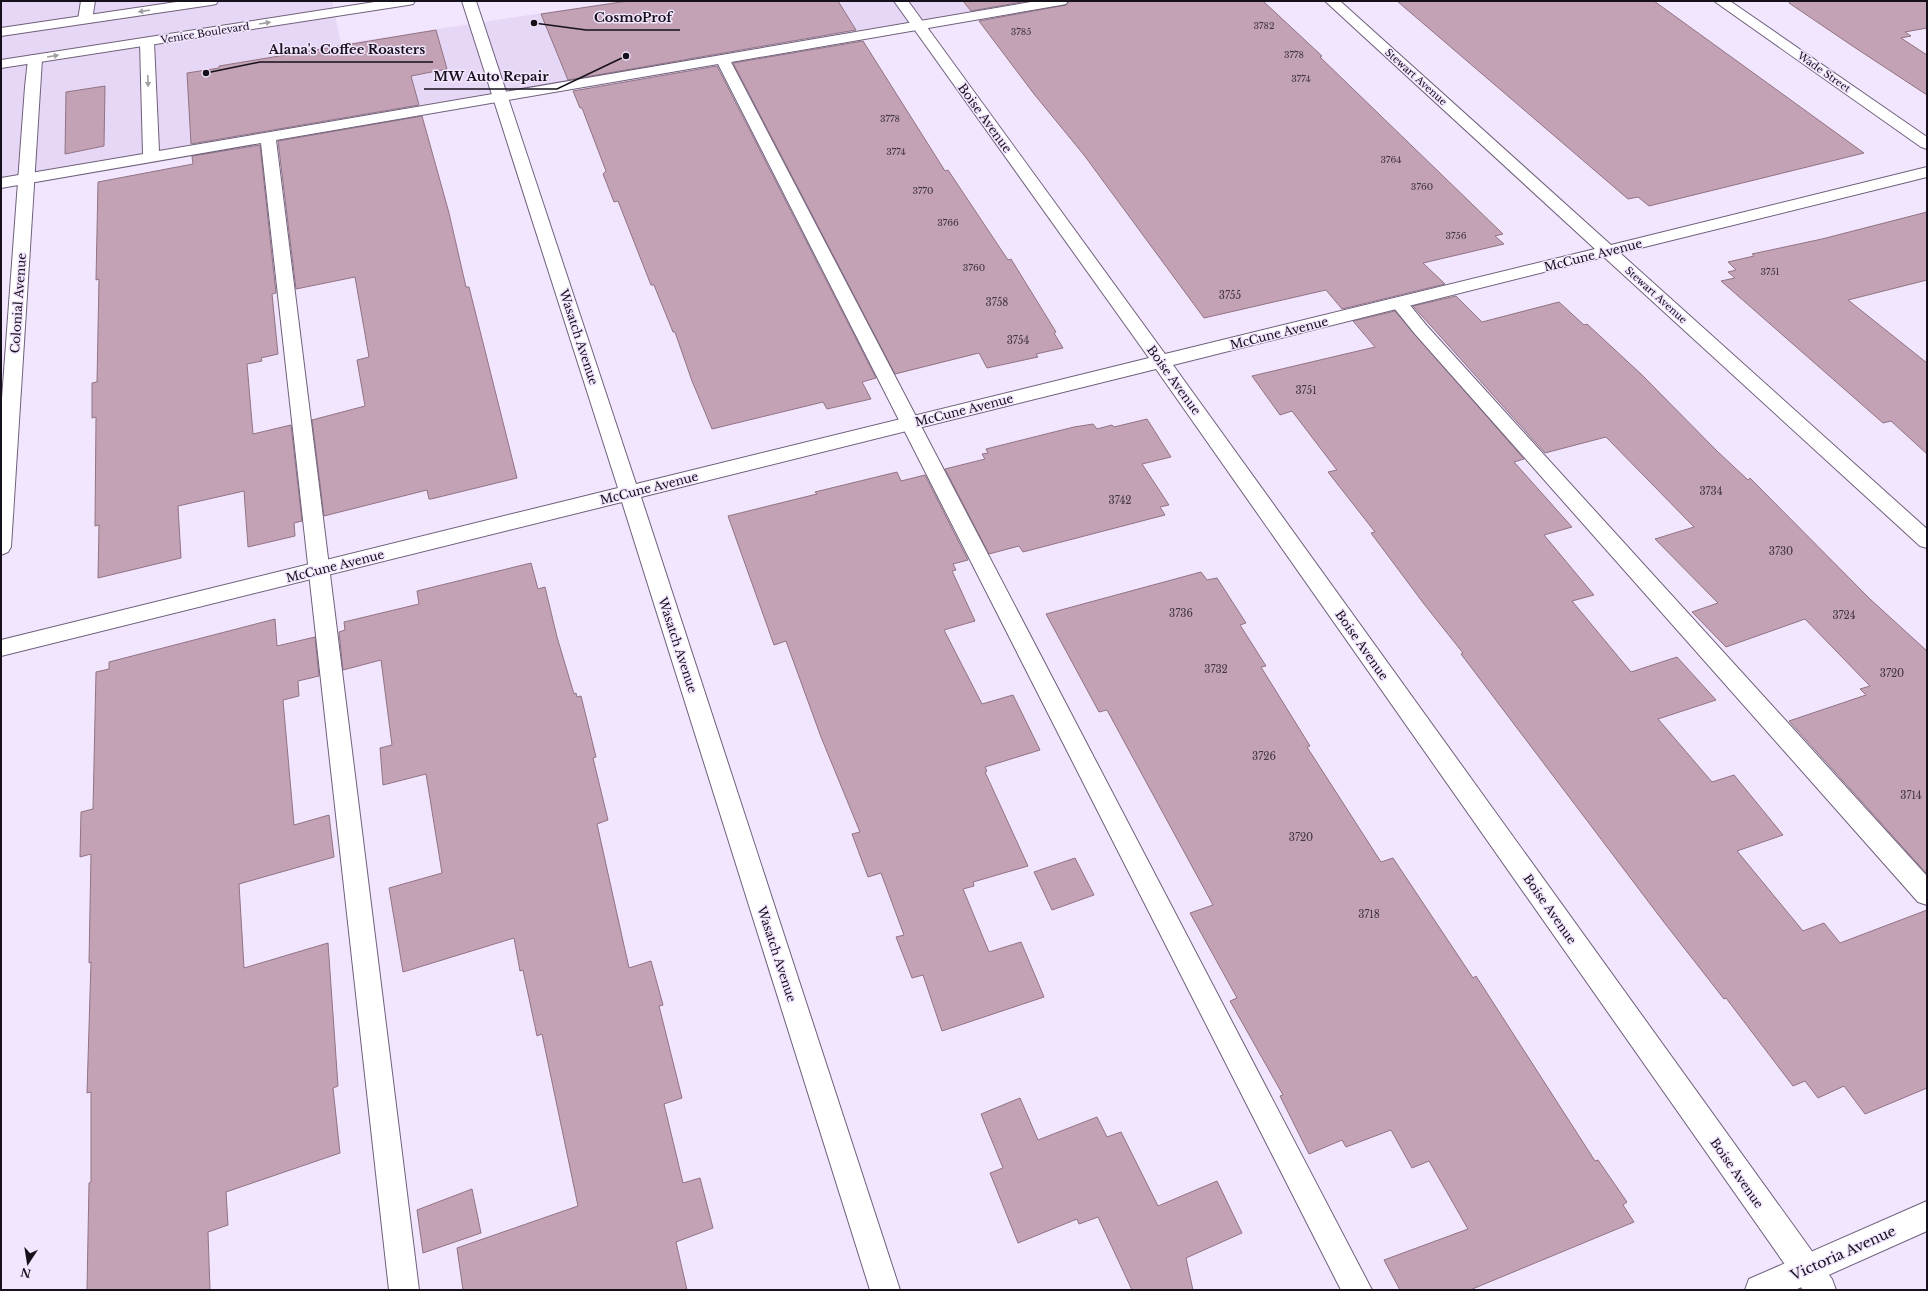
<svg xmlns="http://www.w3.org/2000/svg" width="1928" height="1291" font-family="'Libre Baskerville',serif">
	<style>
		.built { fill: #e7d7f6 }
		.building { fill: #c2a2b4; stroke: #917384 }
		.lines { fill: none; stroke-linecap: round; stroke-linejoin: round }
		.lane-casing { stroke: #6f607b; stroke-width: 2 }
		.street-casing { stroke: #6f607b; stroke-width: 2 }
		.secondary-casing { stroke: #6f607b; stroke-width: 2 }
		.primary-casing { stroke: #6f607b; stroke-width: 2 }
		.lane { fill: #fff; fill-rule: evenodd }
		.street { fill: #fff; fill-rule: evenodd }
		.secondary { fill: #fff; fill-rule: evenodd }
		.primary { fill: #fff; fill-rule: evenodd }
		.oneway { fill: #a29fa4 }
		.labels { text-anchor: middle; dominant-baseline: central; stroke-width: 3; stroke-linejoin: round; paint-order: stroke }
		.far-number-label { font-size: 9px; fill: #413441 }
		.far-street-label { font-size: 10px; fill: #16101b; stroke: #f2e5fe }
		.number-label { font-size: 10px; fill: #413441 }
		.street-label { font-size: 12px; fill: #16101b; stroke: #f2e5fe }
		.near-street-label { font-size: 14px; fill: #16101b; stroke: #f2e5fe }
		.leader { fill: none; stroke: #16101b; stroke-width: 1.5 }
		.callout-dot { fill: #16101b; stroke: #f2e5fe; stroke-width: 1.5 }
		.callout-label { font-size: 13px; text-anchor: middle; font-weight: bold; fill: #16101b; stroke: #f2e5fe; stroke-width: 3; stroke-linejoin: round; paint-order: stroke }
	</style>
	<rect width="100%" height="100%" fill="#f2e5fe"/>
	<path class="built" d="M1 1H332L341 44 621 1H1035L1 178Z"/>
	<g class="building">
		<path d="M628 1H838L856 30 568 80 541 14Z"/>
		<path d="M963 1H1028L971 11Z"/>
		<path d="M1069 1H1263L1322 56 1320 57 1503 234 1495 236 1504 244 1423 263 1445 284 1342 309 1326 290 1204 318 1084 155 1034 94 979 21 1066 5Z"/>
		<path d="M1397 1H1654L1864 153 1649 206 1638 197 1628 199Z"/>
		<path d="M1790 1H1927V28L1905 32 1911 36 1901 38 1927 55V95L1854 47 1789 3Z"/>
		<path d="M436 30 447 69 411 76 419 105 191 144 187 73 219 68V66Z"/>
		<path d="M863 41 945 171 948 170 1008 260 1011 259 1056 332 1054 333 1063 348 1036 354 1038 357 987 368 979 353 895 374 733 63Z"/>
		<path d="M717 66 876 378 862 382 871 399 827 409 823 402 712 429 692 381 675 332H673L654 285H651L618 201 614 202 603 174 606 171 582 108H580L573 91Z"/>
		<path d="M105 86 104 146 65 154 66 92Z"/>
		<path d="M422 116 449 213 466 287H469L517 478 431 499H429L427 490 324 516 312 420 365 406 357 360 369 357 355 277 296 289 278 141Z"/>
		<path d="M260 145 276 293 272 294 278 354 261 358 262 361 247 364 253 434 291 425 302 521 294 523 295 536 248 547 244 491 178 506 181 558 98 578 99 525 95 526 96 417 92 418V383L97 382 99 279 96 280 98 182 193 164 192 156Z"/>
		<path d="M1927 212V280L1848 300 1927 363V454L1891 421 1883 423 1721 281 1735 278 1728 272 1736 270 1728 262 1754 256 1752 254 1822 239Z"/>
		<path d="M1456 296 1482 322 1559 302 1584 325 1587 324 1641 374 1717 451 1748 480 1750 478 1870 599 1927 651V874L1789 721 1866 695 1860 689 1870 686 1805 619 1726 647 1692 612 1718 603 1655 539 1694 527 1606 437 1545 453 1413 306Z"/>
		<path d="M1395 311 1524 459 1514 462 1572 527 1544 535 1594 595 1572 601 1631 672 1677 657 1716 700 1658 719 1712 782 1734 775 1783 835 1737 851 1803 931 1824 923 1840 943 1927 910V1088L1865 1114 1844 1086 1818 1098 1805 1081 1793 1086 1726 998 1724 999 1663 921 1461 654 1463 653 1424 604 1371 533 1375 532 1328 472 1337 470 1292 411 1280 415 1252 376 1375 347 1353 321Z"/>
		<path d="M1147 419 1171 457 1142 464 1169 505 1160 507 1165 515 1023 552 1019 546 989 554 945 469 985 459 982 454 988 453 986 449 1074 427 1093 424 1097 429 1112 425 1114 427Z"/>
		<path d="M897 472 901 481 925 475 968 560 953 564 956 570 952 571 975 621 944 630 982 704 1013 695 1040 750 985 767 987 771 985 772 1028 866 973 882 974 886 963 889 989 952 1021 942 1044 997 942 1031 923 975 912 978 896 937 904 935 881 873 868 877 852 834 860 832 821 737 786 641 774 645 728 516 817 494 815 492Z"/>
		<path d="M531 563 538 589 545 587 557 637 574 694 576 693 577 697 581 696 596 757 593 758 608 820 597 824 629 968 651 961 663 1005 659 1006 682 1098 664 1104 683 1183 700 1178 713 1228 676 1242 687 1290H463L457 1248 578 1206 542 1034 537 1036 523 970 520 971 514 938 403 972 389 888 442 873 426 774 383 785 380 748 392 745 381 660 343 670 339 632 345 630 344 622 419 604 417 591Z"/>
		<path d="M1201 572 1207 580 1217 578 1246 623 1240 625 1266 666 1261 667 1310 746 1307 747 1381 862 1393 858 1473 978 1476 976 1595 1161 1598 1160 1627 1202 1623 1205 1634 1222 1470 1290H1400L1384 1260 1468 1229 1429 1161 1412 1168 1391 1130 1346 1147 1342 1140 1309 1154 1280 1096 1283 1095 1230 1001 1237 998 1190 913 1213 905 1107 710 1099 712 1046 614Z"/>
		<path d="M275 619 277 646 315 637 319 676 298 681 299 696 283 700 294 825 329 815 334 857 239 884 244 968 328 943 338 1086 333 1088 340 1153 226 1192 228 1225 208 1232 210 1290H87L89 1183 91 1182V1092L87 1093 91 962 89 963 91 854 80 857 81 812 93 809 96 672 109 669V662Z"/>
		<path d="M1075 858 1094 895 1052 910 1034 872Z"/>
		<path d="M1020 1098 1038 1140 1097 1117 1107 1137 1121 1132 1158 1206 1217 1181 1242 1233 1186 1258 1193 1290H1132L1098 1217 1079 1224 1077 1219 1018 1243 990 1173 1003 1168 981 1114Z"/>
		<path d="M472 1189 481 1233 423 1253 417 1210Z"/>
	</g>
	<g class="lines">
		<g class="lane-casing">
			<g id="lane">
				<path d="M81 1H95L92 20 90 23H80L78 20Z"/>
				<path d="M1037 1H1068L1066 4 1061 5 731 62 1372 1290H1341L718 64 276 140 419 1290H389L261 143 1 188V178L143 154 140 42 142 39H152L154 42 159 151Z"/>
				<path d="M1399 298 1405 299 1427 326 1927 876V905L1918 902 1415 334 1390 303 1393 299Z"/>
			</g>
		</g>
		<g class="street-casing">
			<g id="street">
				<path d="M462 1H476L636 484 1149 358 894 1H908L1165 354 1595 249 1325 1H1340L1611 245 1927 167V177L1620 253 1927 529V548L1920 546 1604 257 1173 365 1832 1279 1836 1290H1803L1156 369 641 497 900 1290H870L622 502 1 656V640L618 488Z"/>
				<path d="M1714 1H1730L1927 137V149L1921 147Z"/>
				<path d="M35 55 40 56 42 59 11 547 8 552 1 555V412L25 87 28 59 30 56Z"/>
			</g>
		</g>
		<g class="secondary-casing">
			<path id="secondary" d="M1927 1201V1231L1795 1290H1745L1749 1279Z"/>
		</g>
		<g class="primary-casing">
			<g id="primary">
				<path d="M183 1H218L216 4 211 5 1 36V28Z"/>
				<path d="M381 1H415L413 4 408 5 1 68V60Z"/>
			</g>
		</g>
		<use href="#lane" class="lane"/>
		<use href="#street" class="street"/>
		<use href="#secondary" class="secondary"/>
		<use href="#primary" class="primary"/>
	</g>
	<defs><path id="oneway-solid" d="M-6-.8H1V-3.2L6.5 0L1 3.2V.8H-6Z"/></defs>
	<g class="oneway">
		<use href="#oneway-solid" transform="translate(144 11) rotate(172)"/>
		<use href="#oneway-solid" transform="translate(265 23) rotate(-9)"/>
		<use href="#oneway-solid" transform="translate(53 56) rotate(-9)"/>
		<use href="#oneway-solid" transform="translate(148 81) rotate(88)"/>
	</g>
	<g class="labels">
		<g class="far-number-label">
			<text x="1264" y="25">3782</text>
			<text x="1021" y="31">3785</text>
			<text x="1294" y="54">3778</text>
			<text x="1301" y="78">3774</text>
			<text x="890" y="118">3778</text>
			<text x="896" y="151">3774</text>
			<text x="1391" y="159">3764</text>
			<text x="1422" y="186">3760</text>
			<text x="923" y="190">3770</text>
			<text x="948" y="222">3766</text>
			<text x="1456" y="235">3756</text>
			<text x="974" y="267">3760</text>
			<text x="1770" y="271">3751</text>
		</g>
		<g class="far-street-label">
			<text transform="translate(205 33) rotate(-9)">Venice Boulevard</text>
			<text transform="translate(1824 72) rotate(35)">Wade Street</text>
			<text transform="translate(1416 77) rotate(42)">Stewart Avenue</text>
			<text transform="translate(1656 295) rotate(42)">Stewart Avenue</text>
		</g>
		<g class="number-label">
			<text x="1230" y="295">3755</text>
			<text x="997" y="302">3758</text>
			<text x="1018" y="340">3754</text>
			<text x="1306" y="390">3751</text>
			<text x="1711" y="491">3734</text>
			<text x="1120" y="500">3742</text>
			<text x="1781" y="551">3730</text>
			<text x="1181" y="613">3736</text>
			<text x="1844" y="615">3724</text>
			<text x="1216" y="669">3732</text>
			<text x="1892" y="673">3720</text>
			<text x="1264" y="756">3726</text>
			<text x="1911" y="795">3714</text>
			<text x="1301" y="837">3720</text>
			<text x="1369" y="914">3718</text>
		</g>
		<g class="street-label">
			<text transform="translate(985 118) rotate(54)">Boise Avenue</text>
			<text transform="translate(1593 255) rotate(-14)">McCune Avenue</text>
			<text transform="translate(18 303) rotate(-86)">Colonial Avenue</text>
			<text transform="translate(1279 333) rotate(-14)">McCune Avenue</text>
			<text transform="translate(579 337) rotate(72)">Wasatch Avenue</text>
			<text transform="translate(1174 380) rotate(54)">Boise Avenue</text>
			<text transform="translate(964 410) rotate(-14)">McCune Avenue</text>
			<text transform="translate(649 488) rotate(-14)">McCune Avenue</text>
			<text transform="translate(335 566) rotate(-14)">McCune Avenue</text>
			<text transform="translate(678 645) rotate(72)">Wasatch Avenue</text>
			<text transform="translate(1362 645) rotate(55)">Boise Avenue</text>
			<text transform="translate(1550 909) rotate(55)">Boise Avenue</text>
			<text transform="translate(777 954) rotate(72)">Wasatch Avenue</text>
			<text transform="translate(1737 1173) rotate(55)">Boise Avenue</text>
		</g>
		<g class="near-street-label">
			<text transform="translate(1843 1253) rotate(-24)">Victoria Avenue</text>
		</g>
	</g>
	<path class="leader" d="M534 23L586 30H680M206 73L260 62H433M626 56L557 89H424"/>
	<g class="callout-dot">
		<circle cx="534" cy="23" r="4"/>
		<circle cx="206" cy="73" r="4"/>
		<circle cx="626" cy="56" r="4"/>
	</g>
	<g class="callout-label">
		<text x="633" y="22">CosmoProf</text>
		<text x="347" y="54">Alana's Coffee Roasters</text>
		<text x="491" y="81">MW Auto Repair</text>
	</g>
	<rect width="1928" height="1291" fill="none" stroke="#16101b" stroke-width="4"/>
	<g transform="translate(28 1263) rotate(192)" stroke="#f2e5fe" stroke-width="3" paint-order="stroke">
	<path d="M0-3L7 15L0 10L-7 15Z" fill="#16101b"/>
	<text y="-6" font-size="11" font-weight="bold" text-anchor="middle" fill="#16101b">N</text>
	</g>
</svg>
